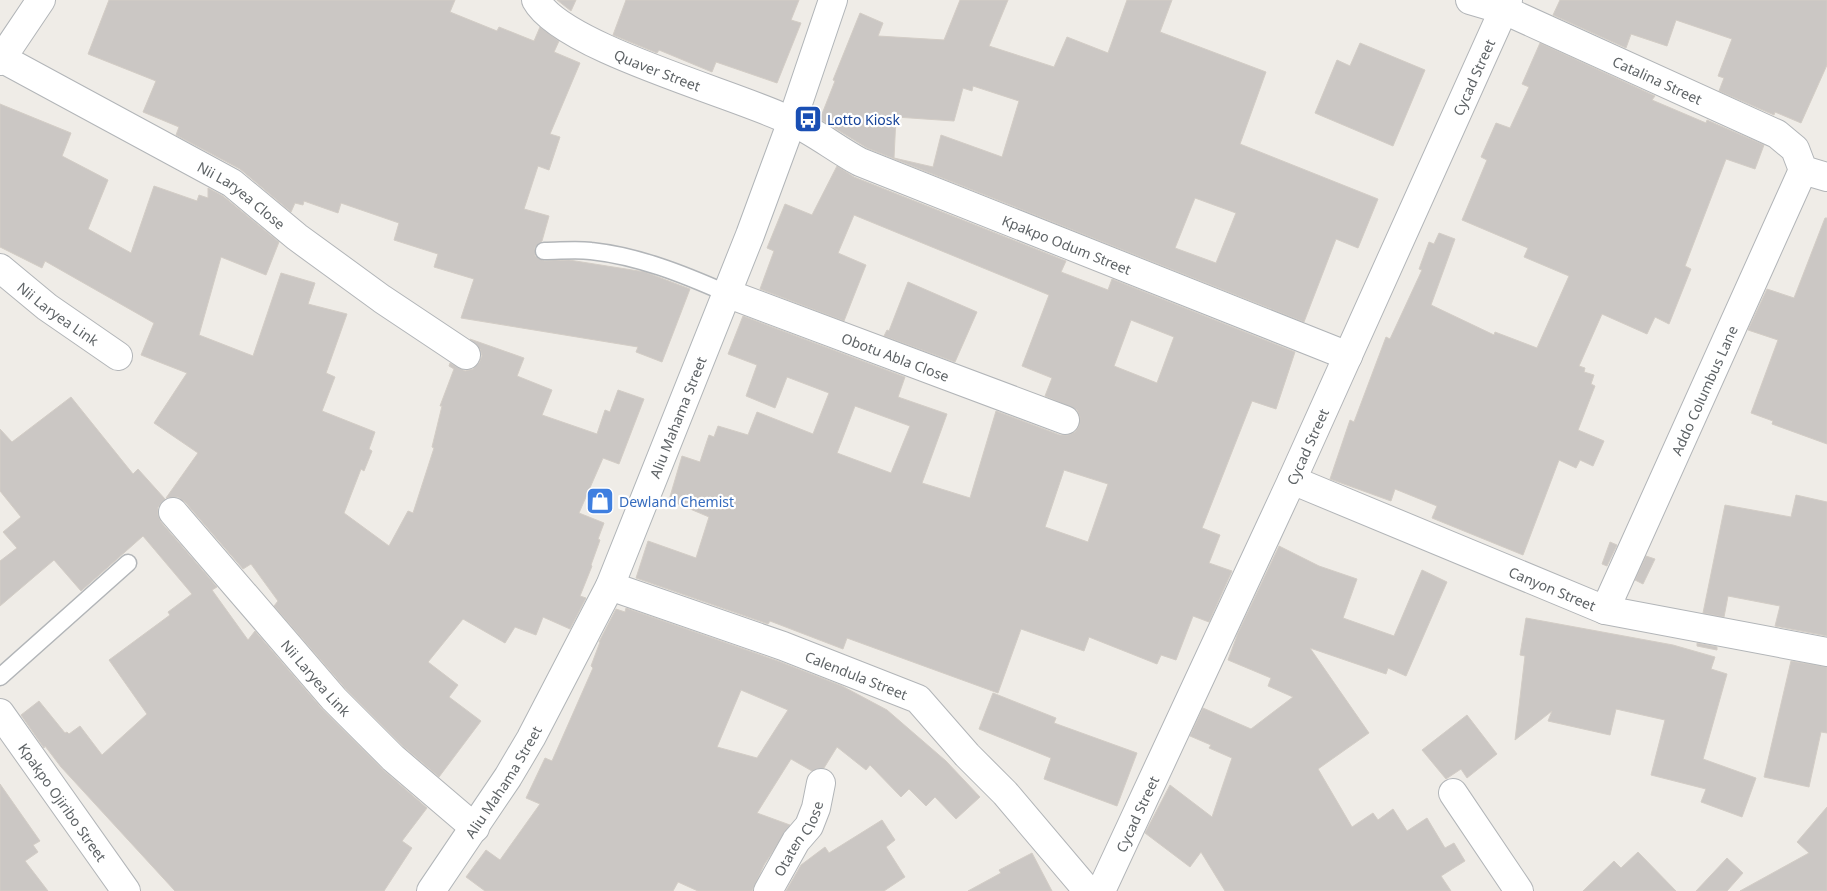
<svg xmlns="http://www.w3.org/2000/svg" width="1827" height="891" font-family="'Noto Sans',sans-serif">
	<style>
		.building { fill: #cbc7c4; stroke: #d3cdc6; fill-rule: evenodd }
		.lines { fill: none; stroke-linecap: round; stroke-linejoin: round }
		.lane-casing { stroke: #b2b5b8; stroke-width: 19 }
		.street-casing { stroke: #b2b5b8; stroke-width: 30 }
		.secondary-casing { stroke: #b1b5b8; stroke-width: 30 }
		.lane { stroke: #fff; stroke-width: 16 }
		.street { stroke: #fff; stroke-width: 28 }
		.secondary { stroke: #fff; stroke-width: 28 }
		.labels { text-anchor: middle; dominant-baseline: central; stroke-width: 4.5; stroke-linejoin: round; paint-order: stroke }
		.street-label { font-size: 14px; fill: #5e6366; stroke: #fff }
		.transit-label { font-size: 14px; fill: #164399; stroke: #fff; text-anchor: start }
		.shop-label { font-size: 14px; fill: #366cbe; stroke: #fff; text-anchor: start }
	</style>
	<rect width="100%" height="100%" fill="#efece7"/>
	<g class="building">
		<path d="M109 0H455L450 12 497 31 499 27 534 41 540 27 559 41 554 52 580 63 550 134 560 137 549 170 538 166 524 209 549 216 542 241 535 247V256L544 261 569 260 645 272 690 289 662 362 636 352 638 347 461 318 474 279 434 267 438 254 394 240 399 223 341 203 338 213 304 201 303 205 295 203 291 212 240 169 176 135 179 127 143 112 156 81 88 54Z"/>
		<path d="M557 0H576L571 11Z"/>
		<path d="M626 0H799L791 20 801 23 777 83 716 62 712 72 659 50 657 53 613 35Z"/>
		<path d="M960 0H1008L989 46 1054 67 1067 37 1108 53 1127 0H1172L1160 32 1266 72 1240 144 1378 199 1358 248 1336 239 1304 322 867 148 820 119 835 81 833 80 860 13 883 23 878 36 944 40ZM973 86 1019 101 1002 157 941 135 933 167 894 158 896 117 954 121 963 88 972 91ZM1195 198 1236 213 1216 263 1175 248Z"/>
		<path d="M1560 0H1827V65L1801 123 1775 112 1774 115 1719 91 1724 78 1718 76 1732 39 1676 20 1667 46 1631 34 1626 48 1553 15Z"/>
		<path d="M1360 43 1425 70 1393 146 1315 113 1337 60 1350 66Z"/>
		<path d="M1540 43 1655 96 1652 100 1706 123 1707 120 1764 145 1755 169 1726 159 1685 266 1691 269 1669 324 1655 317 1647 334 1602 314 1579 366 1585 368 1584 372 1594 375 1591 384 1595 386 1578 430 1604 441 1593 466 1580 460 1576 468 1559 460 1523 555 1432 518 1437 506 1395 489 1391 501 1330 479 1350 420 1354 422 1386 337 1390 339 1422 270 1419 269 1429 242 1434 244 1439 233 1455 239 1431 305 1494 335 1495 332 1537 348 1569 276 1524 257 1528 248 1462 220 1487 160 1481 157 1496 123 1510 128 1529 87 1522 84Z"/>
		<path d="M0 104 71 133 62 156 108 180 88 229 131 253 154 186 197 201 199 195 208 198V188L223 196 279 242 266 275 221 257 199 335 253 356 281 273 315 283 308 304 347 314 326 373 335 377 322 411 375 432 369 449 372 451 364 471 361 469 344 513 389 546 408 511 413 513 434 448 432 447 442 406H440L454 369 449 366 450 363 465 371 473 369 479 363 482 356 480 349 470 339 524 358 517 376 552 390 542 415 597 434 605 410 610 412 618 390 644 399 619 464 603 458 579 513 604 523 598 539 600 540 591 565 592 566 580 596 586 598 570 629 543 617 536 635 515 627 505 643 463 619 428 662 458 685 449 697 481 721 439 777 404 747 345 688 274 606 278 601 251 564 243 569 185 502 178 497 166 498 198 453 154 423 187 373 141 355 154 323 45 261 42 268 0 247Z"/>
		<path d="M837 166 854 177 1066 261 1061 272 1108 290 1112 279 1295 352 1276 409 1252 401 1202 528 1220 535 1209 563 1232 571 1209 622 1193 616 1176 660 1161 655 1157 664 1089 637 1084 651 1021 629 998 693 847 638 843 649 770 621 768 624 636 578 648 541 696 558 709 517 669 500 682 456 700 462 709 435 714 437 718 426 748 435 757 412 813 434 829 393 787 377 775 408 746 396 757 365 728 354 743 316 905 377 898 397 947 414 922 483 970 498 996 411 1060 435H1068L1075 432 1079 426 1080 417 1077 410 1045 396 1052 378 1022 366 1049 295 854 215 838 253 866 265 844 321 760 289 774 251 767 248 785 204 812 215ZM1131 320 1174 337 1157 383 1114 366ZM855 406 910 426 891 473 837 453ZM1064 470 1108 484 1088 542 1045 527Z"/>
		<path d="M1825 218H1827V444L1772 424 1773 421 1751 413 1778 340 1748 330 1767 289 1794 298Z"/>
		<path d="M908 282 977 312 955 362 884 336 887 330 889 331Z"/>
		<path d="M71 397 133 474 138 469 165 499 158 507V515L161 522 217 587 212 590 248 640 255 631 323 710 382 769 427 808 402 841 412 848 384 891H175L61 767 45 746 44 748 21 715 39 701 65 733 67 732 69 734 80 726 102 755 147 714 109 660 170 615 168 612 192 594 143 536 81 591 54 560 0 606V561L17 548 3 532 21 517 0 491V429L12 442Z"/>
		<path d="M1796 495 1827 502V636L1775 626 1780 606 1728 596 1724 617 1703 613 1725 505 1791 517Z"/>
		<path d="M1610 542 1617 545 1607 566 1602 564Z"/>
		<path d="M1279 546 1319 566 1357 579 1343 618 1394 636 1422 570 1447 582 1406 676 1388 668 1386 674 1310 648 1369 733 1318 769 1352 827 1373 813 1378 820 1393 809 1407 831 1427 818 1445 848 1454 843 1465 861 1441 876 1451 891H1225L1201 852 1190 867 1145 833 1170 785 1212 817 1232 758 1209 748 1211 745 1190 736 1203 708 1251 729 1293 697 1268 686 1271 678 1228 660 1238 633Z"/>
		<path d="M1646 556 1655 559 1643 584 1635 580Z"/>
		<path d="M626 608 778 661 842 686 887 710 946 761 980 797 956 819 935 797 926 806 909 789 901 797 870 765 866 770 837 747 824 768 812 771 791 759 757 813 790 825 764 865 752 891H698L678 882 673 891H485L466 877 486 850 500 860 540 804 526 798 545 758 552 761 593 668 591 666 600 642H599L616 609 625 612ZM741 690 788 710 757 758 717 747Z"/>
		<path d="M1526 618 1673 645 1715 657 1711 669 1727 674 1703 759 1756 778 1742 817 1701 802 1706 789 1651 775 1665 720 1616 709 1610 735 1548 721 1552 711 1515 740 1525 656 1520 655Z"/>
		<path d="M1697 643 1717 647V650L1697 646Z"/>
		<path d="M1791 661 1827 667V733L1821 732 1809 787 1764 777Z"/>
		<path d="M993 693 1056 718 1054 723 1137 753 1117 806 1044 779 1051 758 979 729Z"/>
		<path d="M1467 715 1497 754 1467 778 1461 769 1446 779 1422 750Z"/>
		<path d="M0 784 40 841 33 845 38 852 25 861 48 891H0Z"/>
		<path d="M1827 807V891H1740L1809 853 1797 842Z"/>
		<path d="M882 820 895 840 886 847 905 877 884 891H786L801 865 825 847 829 853Z"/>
		<path d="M1638 852 1676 891H1583L1614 861 1621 868Z"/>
		<path d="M1032 853 1052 891H968L1001 873 999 870Z"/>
		<path d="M1727 858 1743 873 1727 891H1696Z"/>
	</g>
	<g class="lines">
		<g class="lane-casing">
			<g id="lane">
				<path d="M544 251C560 251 576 249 591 251 638 256 683 274 726 293"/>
				<path d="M0 677 128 563"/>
			</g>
		</g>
		<g class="street-casing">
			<g id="street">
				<path id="s1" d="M536 0C562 48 736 94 791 121 815 132 836 149 860 162L1348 356"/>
				<path id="s2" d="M1470 0 1504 10 1777 134 1795 149 1803 170 1827 177"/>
				<path id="s3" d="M3 59 232 183 297 237 382 299 466 355"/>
				<path d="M0 61 41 0"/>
				<path id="s4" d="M0 268 47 307 118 356"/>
				<path id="s5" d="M726 293 1065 420"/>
				<path id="s6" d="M1292 480 1605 610 1827 652"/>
				<path id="s7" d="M173 512 334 699 393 758 475 828"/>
				<path id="s8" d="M610 586 783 646 918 699 967 755 1005 793 1088 891"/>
				<path id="s9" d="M1605 610 1803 170"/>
				<path id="s10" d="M0 713 126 891"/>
				<path d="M1453 793 1519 891"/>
				<path id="s11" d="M768 891 796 841 809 826 816 808 821 783"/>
				<path id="s12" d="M1101 891 1292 480 1508 0"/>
			</g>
		</g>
		<g class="secondary-casing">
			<g id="secondary">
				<path id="s13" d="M431 891 508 777 531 738 610 586 750 235 792 121 833 0"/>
			</g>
		</g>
		<use href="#lane" class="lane"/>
		<use href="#street" class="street"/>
		<use href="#secondary" class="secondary"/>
	</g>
	<defs>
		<g id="bus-square" transform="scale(1.4375)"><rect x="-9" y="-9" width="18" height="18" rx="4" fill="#1a4fb4" stroke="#fff"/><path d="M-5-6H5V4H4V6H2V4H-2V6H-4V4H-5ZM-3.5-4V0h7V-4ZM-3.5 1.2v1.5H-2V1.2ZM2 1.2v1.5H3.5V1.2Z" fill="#fff"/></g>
		<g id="shop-square" transform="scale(1.4375)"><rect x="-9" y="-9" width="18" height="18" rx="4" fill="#3f7fe0" stroke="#fff"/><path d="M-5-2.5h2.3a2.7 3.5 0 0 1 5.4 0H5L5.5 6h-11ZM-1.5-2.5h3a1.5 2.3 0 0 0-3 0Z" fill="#fff"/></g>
	</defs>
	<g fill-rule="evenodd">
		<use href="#bus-square" x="808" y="119"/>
		<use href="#shop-square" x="600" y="501"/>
	</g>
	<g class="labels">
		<g class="street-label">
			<text stroke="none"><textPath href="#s1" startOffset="142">Quaver Street</textPath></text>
			<text stroke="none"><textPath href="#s12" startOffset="895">Cycad Street</textPath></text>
			<text stroke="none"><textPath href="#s2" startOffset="204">Catalina Street</textPath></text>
			<text stroke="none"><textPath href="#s3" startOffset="275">Nii Laryea Close</textPath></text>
			<text stroke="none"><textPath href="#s1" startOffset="588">Kpakpo Odum Street</textPath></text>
			<text stroke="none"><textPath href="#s4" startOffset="74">Nii Laryea Link</textPath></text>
			<text stroke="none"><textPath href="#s5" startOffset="181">Obotu Abla Close</textPath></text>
			<text stroke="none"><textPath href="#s9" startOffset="241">Addo Columbus Lane</textPath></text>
			<text stroke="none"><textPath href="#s13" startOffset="536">Aliu Mahama Street</textPath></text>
			<text stroke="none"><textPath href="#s12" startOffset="490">Cycad Street</textPath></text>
			<text stroke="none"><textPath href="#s6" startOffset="282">Canyon Street</textPath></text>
			<text stroke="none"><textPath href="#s8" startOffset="262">Calendula Street</textPath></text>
			<text stroke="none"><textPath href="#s7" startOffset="219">Nii Laryea Link</textPath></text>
			<text stroke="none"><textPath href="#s13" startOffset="131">Aliu Mahama Street</textPath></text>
			<text stroke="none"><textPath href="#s10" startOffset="109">Kpakpo Ojiribo Street</textPath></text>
			<text stroke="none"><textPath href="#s12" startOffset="85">Cycad Street</textPath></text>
			<text stroke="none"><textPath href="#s11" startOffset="61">Otaten Close</textPath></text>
		</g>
		<g class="transit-label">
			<text x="827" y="119">Lotto Kiosk</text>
		</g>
		<g class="shop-label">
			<text x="619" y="501">Dewland Chemist</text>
		</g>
	</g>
</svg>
